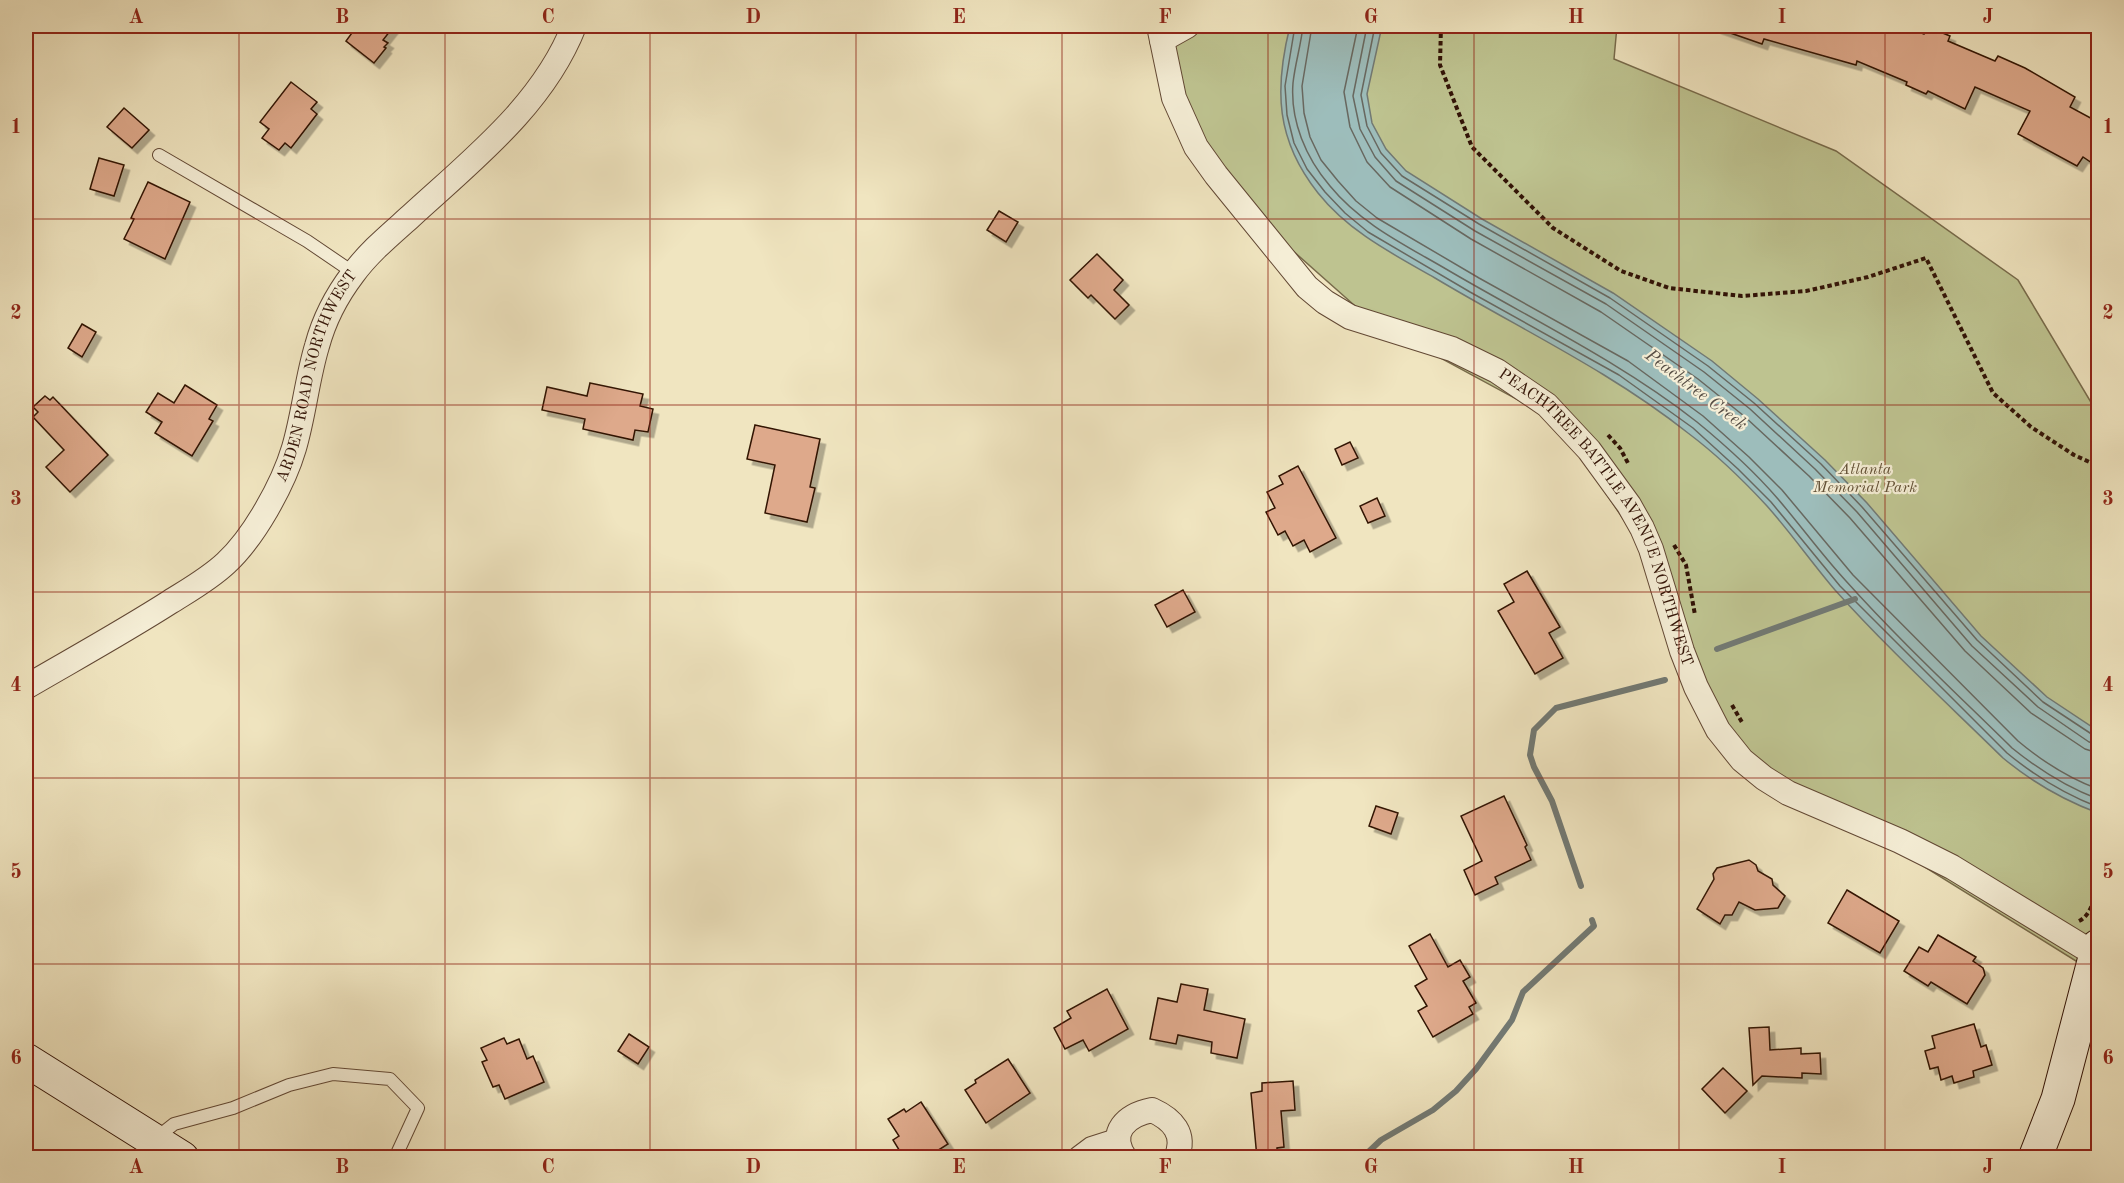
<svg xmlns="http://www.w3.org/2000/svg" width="2124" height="1183" font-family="'Old Standard TT',serif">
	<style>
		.green { fill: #bec390; stroke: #786b4b; stroke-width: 1.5 }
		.water { fill: #9dbdbb; stroke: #727973; stroke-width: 1.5 }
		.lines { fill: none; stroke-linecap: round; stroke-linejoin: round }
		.shore { stroke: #686860; stroke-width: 1.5 }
		.stream { stroke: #727973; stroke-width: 6 }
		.building { fill: #dea98b; stroke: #321306; stroke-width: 1.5; filter: url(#shadow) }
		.lane-casing { stroke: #624834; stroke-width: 14 }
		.street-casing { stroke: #624834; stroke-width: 26 }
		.secondary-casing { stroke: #321306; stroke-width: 35 }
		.path { stroke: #321306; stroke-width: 4; stroke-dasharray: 4.5 3; stroke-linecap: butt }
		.lane { stroke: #f5eed6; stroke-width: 12 }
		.street { stroke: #f5eed6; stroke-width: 24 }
		.secondary { stroke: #f5eed6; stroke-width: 33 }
		.grid { fill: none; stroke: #8f2418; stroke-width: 1.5; stroke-opacity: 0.55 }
		.labels { text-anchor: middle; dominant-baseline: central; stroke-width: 4.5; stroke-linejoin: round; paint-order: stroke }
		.street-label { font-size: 16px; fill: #321306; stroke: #f5eed6 }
		.park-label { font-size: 16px; font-style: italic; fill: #635136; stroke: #f5eed6 }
		.water-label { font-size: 18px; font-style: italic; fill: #574e45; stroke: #f5eed6 }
		.neatline { fill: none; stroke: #8f2418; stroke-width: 2 }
		.grid-label { font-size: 20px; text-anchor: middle; font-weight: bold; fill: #8f2418 }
	</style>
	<defs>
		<filter id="shadow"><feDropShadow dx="5.5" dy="5.5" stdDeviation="0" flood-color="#0004"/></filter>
	</defs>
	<rect width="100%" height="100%" fill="#f0e5c0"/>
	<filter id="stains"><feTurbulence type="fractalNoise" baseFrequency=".00333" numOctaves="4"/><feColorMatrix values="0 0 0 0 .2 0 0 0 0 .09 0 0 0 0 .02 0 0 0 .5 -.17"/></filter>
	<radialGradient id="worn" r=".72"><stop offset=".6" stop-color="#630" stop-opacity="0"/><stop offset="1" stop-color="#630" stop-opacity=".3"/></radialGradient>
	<path class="green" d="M1192 26H1617L1614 59 1836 151 2018 280 2098 414V914L2084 966 1738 751 1630 529 1557 421 1372 321 1203 171 1173 43Z"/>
	<path class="water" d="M1290 26H1382L1367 94 1372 123 1386 149 1406 171 1482 219 1613 293 1712 361 1758 399 1825 460 1867 503 1981 636 2047 697 2098 731V813C2063 800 2032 782 2003 758 1947 703 1888 649 1835 590 1812 563 1791 533 1767 506 1743 480 1716 454 1688 433 1610 371 1520 329 1435 278 1393 254 1349 232 1318 193 1276 140 1274 90 1290 26Z"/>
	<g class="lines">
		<g class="shore">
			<path d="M1295 26 1285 86 1287 115 1294 143 1307 169 1325 192 1345 213 1368 232 1470 292 1619 375 1693 428 1738 469 1771 502 1840 586 2007 753C2035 776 2064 794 2098 807"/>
			<path d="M1303 26C1301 45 1295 64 1293 83 1290 121 1306 158 1330 186 1361 224 1405 245 1446 269 1531 319 1619 361 1697 422 1725 445 1754 471 1778 499 1801 526 1822 555 1846 581 1898 639 1956 693 2012 748 2038 769 2066 787 2098 799"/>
			<path d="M1312 26 1302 86 1304 113 1310 137 1321 160 1338 181 1356 201 1377 218 1479 278 1628 361 1703 416 1749 457 1782 490 1853 575 2018 741C2042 761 2068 778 2098 789"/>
			<path d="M1358 26 1344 92 1350 127 1367 162 1390 187 1471 239 1601 312 1698 379 1744 416 1809 476 1850 518 1965 651 2031 713 2085 749 2098 753"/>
			<path d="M1367 26 1353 96 1360 129 1375 157 1396 181 1475 231 1606 304 1704 372 1750 409 1815 469 1857 512 1972 646 2038 707 2089 742 2098 744"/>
			<path d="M1375 26 1361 95 1367 126 1381 153 1402 176 1479 224 1610 298 1708 366 1754 403 1821 464 1862 507 1977 640 2043 702 2093 735 2098 736"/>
		</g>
		<g class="stream">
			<path d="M1717 649 1855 599"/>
			<path d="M1581 886 1552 801 1534 767 1530 755 1534 730 1556 708 1665 680"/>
			<path d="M1362 1158 1381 1140 1433 1110 1456 1091 1476 1069 1512 1020 1523 992 1594 926 1592 920"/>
		</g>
	</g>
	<g class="building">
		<path d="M357 26H394L383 40 388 43 384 47 386 48 374 63 346 41Z"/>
		<path d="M1717 26H1904L1924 34 1928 27 1950 36 1948 41 1995 61 1998 56 2025 68 2075 97 2070 107 2098 122V167L2083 157 2077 166 2018 134 2030 111 1975 87 1965 109 1928 91 1926 94 1906 85 1907 82 1857 61 1856 65 1764 39 1762 44 1716 28Z"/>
		<path d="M291 82 317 102 311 109 317 114 291 148 285 143 279 150 262 138 269 129 260 122Z"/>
		<path d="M124 108 149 130 132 148 107 127Z"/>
		<path d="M99 158 124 165 114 196 90 189Z"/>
		<path d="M148 182 190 202 165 259 124 239 134 219 131 218Z"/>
		<path d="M999 211 1018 222 1006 242 987 230Z"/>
		<path d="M1097 254 1123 280 1114 290 1129 305 1115 319 1091 295 1088 298 1070 280Z"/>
		<path d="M82 324 96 332 82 357 68 348Z"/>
		<path d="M590 383 643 394 640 406 653 409 648 432 635 430 633 440 583 429 585 419 542 410 547 387 587 396Z"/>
		<path d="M185 385 217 405 209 419 213 421 192 456 155 433 162 422 146 412 158 393 174 403Z"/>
		<path d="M45 396 50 400 53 397 108 455 70 492 46 467 64 450 33 417 38 412 33 407Z"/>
		<path d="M755 425 820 439 810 487 815 488 807 522 765 513 775 465 747 459Z"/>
		<path d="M1350 442 1358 458 1342 465 1335 449Z"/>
		<path d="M1298 466 1336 538 1310 552 1304 540 1293 546 1285 531 1278 535 1266 512 1275 508 1267 492 1283 484 1279 476Z"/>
		<path d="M1377 498 1385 516 1368 523 1360 506Z"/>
		<path d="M1527 571 1560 627 1549 633 1563 658 1535 674 1498 611 1514 602 1504 584Z"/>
		<path d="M1183 590 1195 612 1167 627 1155 605Z"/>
		<path d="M1504 796 1527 845 1525 847 1531 860 1495 877 1498 884 1475 895 1464 870 1482 861 1461 816Z"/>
		<path d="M1376 806 1398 813 1391 834 1369 826Z"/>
		<path d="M1749 860 1756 865 1758 871 1772 879 1773 885 1785 896 1778 908 1755 910 1739 902 1732 915H1725L1720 924 1697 909 1714 879 1713 874 1717 868Z"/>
		<path d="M1847 890 1899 921 1880 953 1828 923Z"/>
		<path d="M1430 934 1448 967 1460 960 1470 977 1463 981 1476 1003 1469 1007 1473 1014 1433 1037 1418 1011 1427 1006 1415 986 1427 979 1409 946Z"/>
		<path d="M1938 935 1976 957 1973 961 1983 968 1984 971 1985 975 1967 1004 1931 982 1928 986 1904 971 1919 947 1928 952Z"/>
		<path d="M1181 984 1208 989 1204 1010 1245 1019 1237 1058 1211 1053 1212 1042 1178 1035 1176 1044 1150 1039 1158 998 1177 1002Z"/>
		<path d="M1107 989 1128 1029 1089 1051 1083 1040 1065 1049 1054 1028 1071 1018 1067 1011Z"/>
		<path d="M1974 1024 1981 1047 1986 1045 1992 1065 1973 1071 1974 1077 1954 1083 1952 1076 1941 1080 1938 1067 1930 1069 1925 1051 1935 1048 1932 1036Z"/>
		<path d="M1769 1027 1770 1050 1801 1048V1054L1820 1053 1821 1074 1802 1073V1078L1762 1076 1753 1085 1749 1028Z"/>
		<path d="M629 1034 649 1047 638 1064 618 1051Z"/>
		<path d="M504 1038 507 1044 519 1039 527 1059 533 1056 544 1082 505 1099 499 1085 493 1087 482 1062 487 1060 481 1048Z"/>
		<path d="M1008 1059 1030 1093 986 1123 965 1090 976 1083 975 1080Z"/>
		<path d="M1723 1068 1747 1091 1725 1113 1702 1089Z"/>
		<path d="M1293 1081 1295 1110 1281 1111 1284 1147 1277 1148V1158H1257L1251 1093 1262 1091V1083Z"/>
		<path d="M921 1102 948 1144 926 1158H904L893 1140 899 1136 888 1119 904 1109 906 1112Z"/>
	</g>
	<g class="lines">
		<g class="lane-casing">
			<g id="lane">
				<path d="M159 155 307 241 354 273"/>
				<path d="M155 1139 174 1124 233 1108 289 1085 333 1074 390 1079 418 1108 395 1158"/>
			</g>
		</g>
		<g class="street-casing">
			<g id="street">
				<path id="s1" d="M1159 26 1174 98 1196 147 1216 175 1307 287 1325 302 1350 317 1452 349 1497 371 1547 405 1589 450 1629 505 1642 528 1651 549 1682 651 1696 687 1718 730 1742 760 1764 778 1788 793 1900 841 1952 867 2098 956"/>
				<path d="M1162 40 1187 26"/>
				<path id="s2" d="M26 687C74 659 123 632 170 602 189 590 209 579 226 563 254 537 283 485 294 448 304 414 307 379 317 346 324 320 337 295 353 274 369 252 391 234 411 216 472 160 543 105 574 26"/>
				<path d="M1080 1158 1092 1149 1117 1141"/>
				<path d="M1125 1158C1107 1132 1127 1115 1152 1110 1172 1119 1187 1134 1176 1158"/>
			</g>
		</g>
		<g class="secondary-casing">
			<g id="secondary">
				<path d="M26 1060 182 1158"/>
				<path d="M2035 1158 2058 1099 2098 946"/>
			</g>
		</g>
		<g class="path">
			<path d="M1441 26 1440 65 1472 147 1553 228 1621 271 1669 288 1742 296 1806 291 1868 277 1926 258 1993 393 2031 427 2074 455 2098 466"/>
			<path d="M1608 435 1620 448 1629 465"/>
			<path d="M1674 545 1686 565 1695 615"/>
			<path d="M1732 705 1743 724"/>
			<path d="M2079 921C2093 914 2095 894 2098 880"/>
		</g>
		<use href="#lane" class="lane"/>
		<use href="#street" class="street"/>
		<use href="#secondary" class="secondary"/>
	</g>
	<path class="grid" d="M239 26V1158M445 26V1158M650 26V1158M856 26V1158M1062 26V1158M1268 26V1158M1474 26V1158M1679 26V1158M1885 26V1158M26 219H2098M26 405H2098M26 592H2098M26 778H2098M26 964H2098"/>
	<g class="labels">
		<g class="street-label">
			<text stroke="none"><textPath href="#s2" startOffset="446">ARDEN ROAD NORTHWEST</textPath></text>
			<text stroke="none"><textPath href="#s1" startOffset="698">PEACHTREE BATTLE AVENUE NORTHWEST</textPath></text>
		</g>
		<g class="park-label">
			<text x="1865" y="470">Atlanta<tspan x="1865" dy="18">Memorial Park</tspan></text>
		</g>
		<g class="water-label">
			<text transform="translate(1696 390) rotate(37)">Peachtree Creek</text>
		</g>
	</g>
	<rect width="2124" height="1183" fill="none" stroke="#f0e5c0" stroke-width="66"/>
	<rect x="33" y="33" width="2058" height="1117" class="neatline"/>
	<g class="grid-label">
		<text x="136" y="23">A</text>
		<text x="342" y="23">B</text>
		<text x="548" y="23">C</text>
		<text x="753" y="23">D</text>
		<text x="959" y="23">E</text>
		<text x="1165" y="23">F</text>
		<text x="1371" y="23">G</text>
		<text x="1576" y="23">H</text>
		<text x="1782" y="23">I</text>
		<text x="1988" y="23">J</text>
		<text x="16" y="133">1</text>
		<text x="2108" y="133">1</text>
		<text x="16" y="319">2</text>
		<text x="2108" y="319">2</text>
		<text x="16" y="505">3</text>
		<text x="2108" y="505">3</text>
		<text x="16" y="691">4</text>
		<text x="2108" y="691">4</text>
		<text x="16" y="878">5</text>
		<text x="2108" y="878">5</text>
		<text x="16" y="1064">6</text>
		<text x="2108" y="1064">6</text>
		<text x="136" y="1173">A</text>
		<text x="342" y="1173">B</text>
		<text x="548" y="1173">C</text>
		<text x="753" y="1173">D</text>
		<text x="959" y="1173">E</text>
		<text x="1165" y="1173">F</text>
		<text x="1371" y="1173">G</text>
		<text x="1576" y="1173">H</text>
		<text x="1782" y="1173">I</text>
		<text x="1988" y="1173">J</text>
	</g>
	<rect width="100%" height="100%" filter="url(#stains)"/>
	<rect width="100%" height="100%" fill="url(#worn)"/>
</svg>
